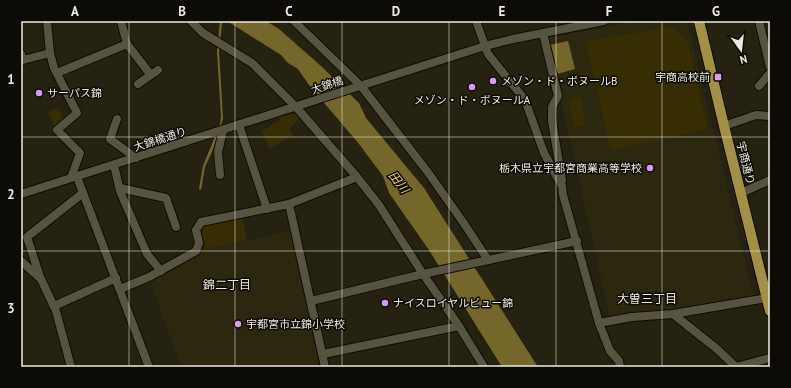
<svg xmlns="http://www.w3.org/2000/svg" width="791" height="388" font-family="'PT Sans','Noto Sans JP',sans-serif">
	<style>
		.built { fill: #2c270f }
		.green { fill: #362d02 }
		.water { fill: #746729 }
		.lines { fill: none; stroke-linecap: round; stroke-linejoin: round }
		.minor-casing { stroke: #0f0b01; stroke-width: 10 }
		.major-casing { stroke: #0f0b01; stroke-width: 12 }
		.minor { stroke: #575341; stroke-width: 8 }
		.major { stroke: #a29144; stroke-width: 10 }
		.grid { fill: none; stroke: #eceae0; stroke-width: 1; stroke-opacity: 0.55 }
		.poi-dot { fill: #d99af7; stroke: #0d0b05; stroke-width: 1.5 }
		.labels { text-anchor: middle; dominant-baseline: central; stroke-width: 3; stroke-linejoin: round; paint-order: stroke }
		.poi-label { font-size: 11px; fill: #eceae0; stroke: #0d0b05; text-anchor: start }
		.street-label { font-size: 11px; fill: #eceae0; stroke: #0d0b05 }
		.water-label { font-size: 12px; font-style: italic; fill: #e4d076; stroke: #0d0b05 }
		.neighbourhood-label { font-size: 12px; fill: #eceae0; stroke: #0d0b05 }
		.neatline { fill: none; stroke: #eceae0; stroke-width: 1.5 }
		.grid-label { font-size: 13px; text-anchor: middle; font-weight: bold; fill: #eceae0 }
	</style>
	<rect width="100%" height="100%" fill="#252211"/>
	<g class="built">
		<path d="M634 21H687L754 298 675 311 610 317 547 38Z"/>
		<path d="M292 231 320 367H181L150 281 205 249Z"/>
	</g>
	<g class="green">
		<path d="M670 27 686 38 708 129 614 150 610 147 586 41Z"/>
		<path d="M581 97 586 125 574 127 569 99Z"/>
		<path d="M58 108 62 116 64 117 58 126 54 125 48 112Z"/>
		<path d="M294 113 299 119 289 129 293 135 269 149 262 131 280 120 279 117Z"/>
		<path d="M242 216 247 240 205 249 200 229 202 224Z"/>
	</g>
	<g class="water">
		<path d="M220 21H223L222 23 219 51 223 119 214 147 205 167 201 190 199 189 203 166 220 124 221 117 217 51Z"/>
		<path d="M227 21H266L279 29 321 66 359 103 366 118 424 188 538 367H502L429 250 389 193 383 176 359 144 309 85 298 69 288 63 281 55Z"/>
		<path d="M568 41 575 69 557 74 550 45Z"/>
	</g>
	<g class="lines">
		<g class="minor-casing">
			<g id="minor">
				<path d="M47 21 50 53"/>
				<path d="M121 21 127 44"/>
				<path d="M191 21 203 33 252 63 296 107 357 177 379 205 423 274 459 326 484 367"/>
				<path d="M294 21 361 86 427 171 463 222 488 260"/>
				<path d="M476 21 488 54 525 100 544 153 562 186 563 195 599 323 610 351 619 361 620 367"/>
				<path d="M759 21 770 67"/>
				<path d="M543 33 558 96 552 107V121L562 181"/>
				<path d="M21 54 23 60 50 53 54 68 77 113 57 130 80 153 71 178"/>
				<path d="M57 73 127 44 150 74"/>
				<path d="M138 84 158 70"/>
				<path d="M759 86 770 73"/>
				<path d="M117 119 110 139 136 158"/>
				<path d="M239 125 267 209"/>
				<path d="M724 126 756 115 770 116"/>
				<path d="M114 165 120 191 147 254 161 271"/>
				<path d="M220 175 218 152 223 130"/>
				<path d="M77 177 149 367"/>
				<path d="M120 188 166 198 176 227"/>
				<path d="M741 193 770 180"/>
				<path d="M21 194 485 46 513 39 604 21"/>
				<path d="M289 204 325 367"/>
				<path d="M21 261 41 279 56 311 71 367"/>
				<path d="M40 277 27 237 83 193"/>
				<path d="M120 289 149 277 196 251 199 243 196 230 201 222 289 204 357 177"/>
				<path d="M311 301 423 274 577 241"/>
				<path d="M54 306 116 278"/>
				<path d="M673 314 717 349 736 367"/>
				<path d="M599 323 632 317 673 314 767 298"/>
				<path d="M323 354 459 326"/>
				<path d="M736 367 770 358"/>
			</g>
		</g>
		<g class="major-casing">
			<path id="major" d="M699 21 724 126 770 311"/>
		</g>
		<use href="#minor" class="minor"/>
		<use href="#major" class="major"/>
	</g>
	<path class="grid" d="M129 21V367M235 21V367M342 21V367M449 21V367M556 21V367M662 21V367M21 137H770M21 251H770"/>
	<g class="poi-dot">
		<rect x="714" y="73" width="8" height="8" rx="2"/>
		<circle cx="493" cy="81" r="4"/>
		<circle cx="472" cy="87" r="4"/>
		<circle cx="39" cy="93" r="4"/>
		<circle cx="650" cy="168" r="4"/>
		<circle cx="385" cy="303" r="4"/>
		<circle cx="238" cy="324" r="4"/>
	</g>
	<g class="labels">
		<g class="poi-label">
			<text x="710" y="77" text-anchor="end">宇商高校前</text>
			<text x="501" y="81">メゾン・ド・ボヌールB</text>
			<text x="47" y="93">サーパス錦</text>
			<text x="472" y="100" text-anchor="middle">メゾン・ド・ボヌールA</text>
			<text x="642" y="168" text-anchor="end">栃木県立宇都宮商業高等学校</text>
			<text x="393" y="303">ナイスロイヤルビュー錦</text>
			<text x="246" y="324">宇都宮市立錦小学校</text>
		</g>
		<g class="street-label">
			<text transform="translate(327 85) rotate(-18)">大錦橋</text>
			<text transform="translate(160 139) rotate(-18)">大錦橋通り</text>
			<text transform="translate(746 163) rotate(76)">宇商通り</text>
		</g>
		<g class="water-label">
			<text transform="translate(399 182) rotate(52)">田川</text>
		</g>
		<g class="neighbourhood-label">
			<text x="227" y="284">錦二丁目</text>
			<text x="647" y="298">大曽三丁目</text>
		</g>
	</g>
	<rect width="791" height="388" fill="none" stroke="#0d0b05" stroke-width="44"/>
	<g transform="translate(741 50) rotate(165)" stroke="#0d0b05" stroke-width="3" paint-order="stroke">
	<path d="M0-3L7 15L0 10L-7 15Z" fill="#eceae0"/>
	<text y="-6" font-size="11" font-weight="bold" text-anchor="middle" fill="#eceae0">N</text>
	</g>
	<rect x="22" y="22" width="747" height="344" class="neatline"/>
	<g class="grid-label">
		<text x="75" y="16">A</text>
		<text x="182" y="16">B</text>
		<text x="289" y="16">C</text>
		<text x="396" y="16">D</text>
		<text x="502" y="16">E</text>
		<text x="609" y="16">F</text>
		<text x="716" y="16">G</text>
		<text x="11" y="84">1</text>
		<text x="11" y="199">2</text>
		<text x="11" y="313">3</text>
	</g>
</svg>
